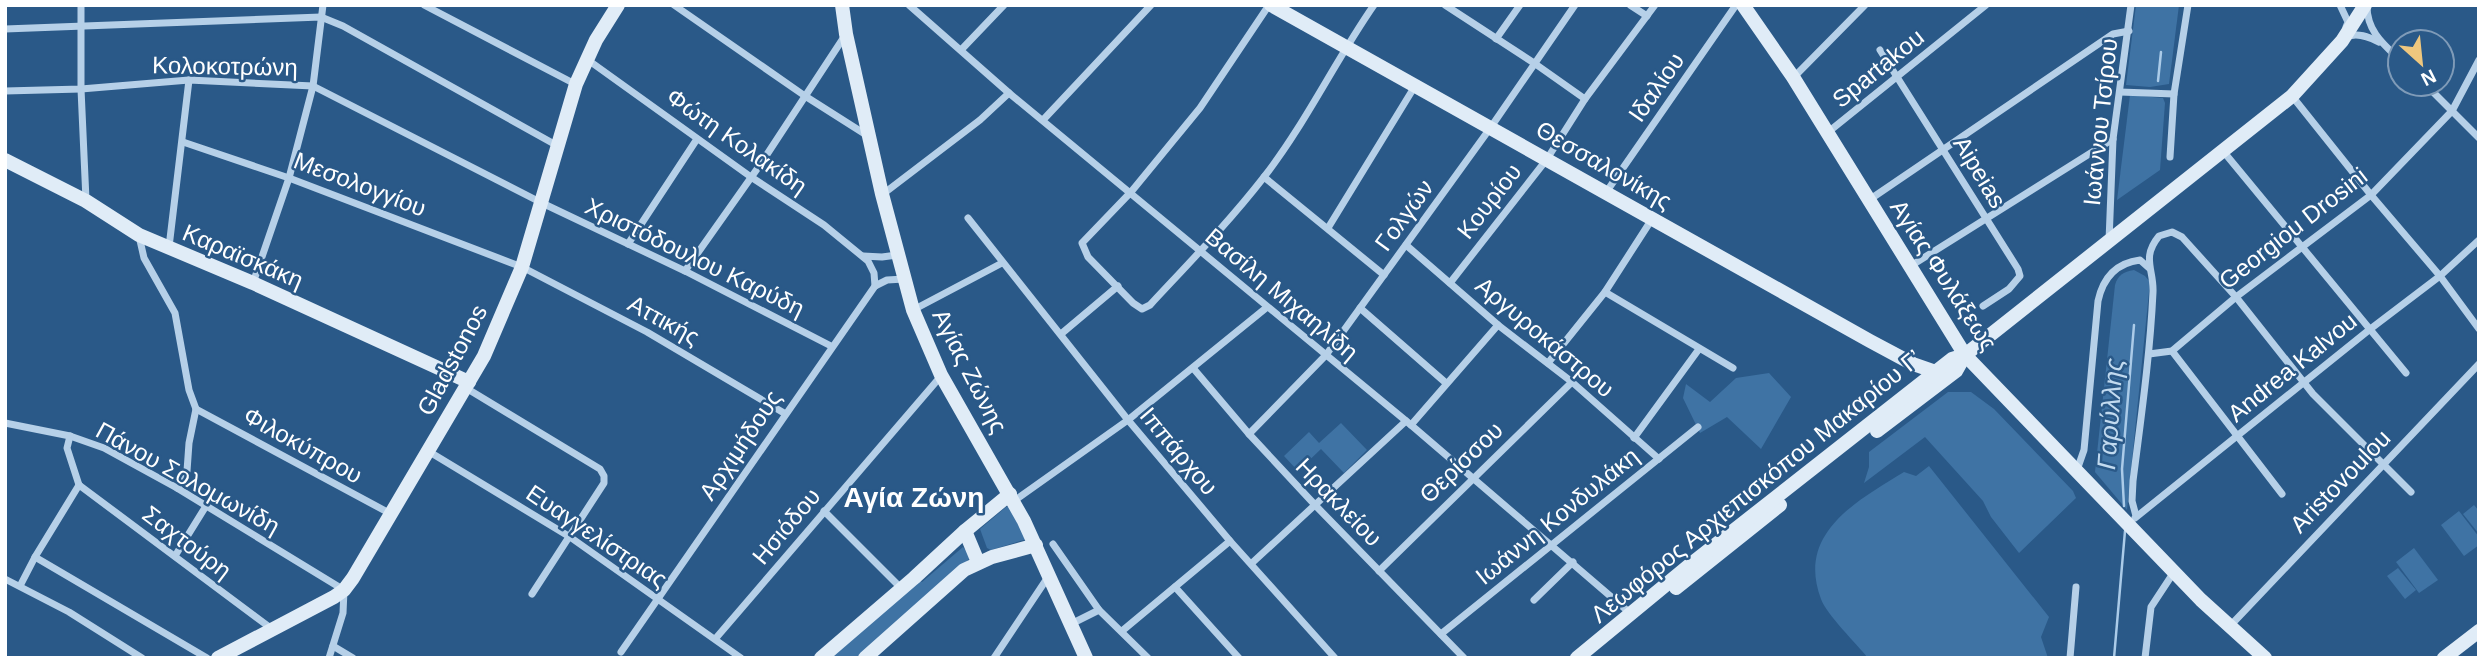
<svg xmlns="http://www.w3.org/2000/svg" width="2484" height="663" font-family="Arial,sans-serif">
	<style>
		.green { fill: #3f73a4 }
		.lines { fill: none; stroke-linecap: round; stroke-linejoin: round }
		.stream { stroke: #abcbe8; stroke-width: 2.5 }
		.street { stroke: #b6d0e8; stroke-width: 7 }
		.secondary { stroke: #e0ecf7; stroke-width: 14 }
		.labels { text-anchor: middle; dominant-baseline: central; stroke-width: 5; stroke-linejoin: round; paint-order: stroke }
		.street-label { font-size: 24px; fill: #fff; stroke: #2a5988 }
		.water-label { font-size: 26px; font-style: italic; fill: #c2daef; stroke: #2a5988 }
		.quarter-label { font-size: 28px; font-weight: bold; fill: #fff; stroke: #2a5988 }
	</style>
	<rect width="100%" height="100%" fill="#2a5988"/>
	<g class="green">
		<path d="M2136 5H2179L2169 84 2150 87 2126 85Z"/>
		<path d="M2130 95 2163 98 2165 103 2160 170 2117 200Z"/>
		<path d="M2134 270 2145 276 2150 282 2127 510 2095 472 2115 285C2118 275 2123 272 2134 270Z"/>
		<path d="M1769 373 1791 397 1761 449 1727 417 1700 433 1683 398 1686 384 1710 402 1736 378Z"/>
		<path d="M1948 392H1971L1994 409 2073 491 2076 498 2019 553 1991 517 1983 501 1925 437 1864 483 1869 467V452Z"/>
		<path d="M1341 423 1367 450 1344 473 1321 449 1298 471 1284 456 1309 432 1319 443Z"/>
		<path d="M1929 466 2049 617 2041 637 2048 658H1868C1857 644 1826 614 1821 599 1796 533 1857 501 1904 472L1916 476Z"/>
		<path d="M2474 505 2479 511V534L2463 514Z"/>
		<path d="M1006 507H1009L1027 539 991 550 987 548 980 529Z"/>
		<path d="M2459 511 2479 537V545L2464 556 2441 525Z"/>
		<path d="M963 547 971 557 964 564 856 658H830L919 580 922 582Z"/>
		<path d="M2414 548 2438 580 2419 593 2396 562Z"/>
		<path d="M2398 568 2416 590 2405 599 2387 576Z"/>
	</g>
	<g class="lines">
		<g class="stream">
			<path d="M2158 81 2161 52"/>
			<path d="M2124 506 2122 469 2134 325"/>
			<path d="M2114 658 2125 531"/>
		</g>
		<g class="street">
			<path d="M81 5V89L86 200"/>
			<path d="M424 5 575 84"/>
			<path d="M674 5 805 96 868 136"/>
			<path d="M909 5 1009 93 1411 425 1630 613"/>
			<path d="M1269 5 1200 108 1131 192 1082 243 1088 257 1133 303 1142 309 1150 305C1189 263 1229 222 1264 177 1306 123 1335 61 1374 5"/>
			<path d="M1445 5 1534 63 1585 99"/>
			<path d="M1630 5 1647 16"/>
			<path d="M2340 5 2348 22 2346 27"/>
			<path d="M2367 6C2367 31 2383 44 2400 60"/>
			<path d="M5 29 321 17 343 26 556 145"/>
			<path d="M2347 37C2357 32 2369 37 2379 42"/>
			<path d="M1496 39 1520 5"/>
			<path d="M961 50 1004 5"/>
			<path d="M1880 50 2018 269 2020 276 2009 289 1983 306"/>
			<path d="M588 60 751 177 824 225 868 261 874 273 875 286"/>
			<path d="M1794 77 1865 5"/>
			<path d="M2425 84 2479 138"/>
			<path d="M5 91 81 89 189 80 313 86 542 203 685 271 831 346"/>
			<path d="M2120 92 2174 94"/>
			<path d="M2292 96 2371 195 2440 276 2479 329"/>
			<path d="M1043 120 1151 5"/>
			<path d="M1827 133 1986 5"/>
			<path d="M183 142 289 178 522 267 647 332 784 413"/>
			<path d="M2223 151 2406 373"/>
			<path d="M2170 157 2174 94 2188 5"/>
			<path d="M1264 177 1384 275"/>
			<path d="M1607 191 1736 5"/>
			<path d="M883 194 980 120 1009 93"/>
			<path d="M1869 200 2113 34 2129 31"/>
			<path d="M968 218 1128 420 1230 541 1335 658"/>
			<path d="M1328 228 1415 86"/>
			<path d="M139 236 144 258 175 313 189 390 196 409 189 443 187 471 177 488"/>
			<path d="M2109 241 2113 139 2131 5"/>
			<path d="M628 244 697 139"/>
			<path d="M1406 245 1498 325 1572 382 1659 459"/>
			<path d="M169 247 189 80"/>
			<path d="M863 256 882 257 897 255"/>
			<path d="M1909 267 2113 139"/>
			<path d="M685 271 762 162 844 37"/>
			<path d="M253 283 289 178 313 86 323 5"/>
			<path d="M1450 283 1547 159 1585 99 1655 5"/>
			<path d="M1605 292 1733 368"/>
			<path d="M1360 308 1446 383"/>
			<path d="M913 310 1002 263"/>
			<path d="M1061 334 1118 286"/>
			<path d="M2172 351 2282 494"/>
			<path d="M2149 354 2172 351 2236 297 2371 195 2452 111 2479 60"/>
			<path d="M1548 363 1605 292 1652 219"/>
			<path d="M1193 368 1249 434 1316 506 1464 658"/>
			<path d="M466 388 600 469 604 476V483L532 594"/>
			<path d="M196 409 391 514"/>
			<path d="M5 423 70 436 104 448 177 488 344 590 343 613 329 658"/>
			<path d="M1411 425 1498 325"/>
			<path d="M1249 434 1326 355 1491 127 1575 5"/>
			<path d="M70 436 67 448 79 485"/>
			<path d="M1634 438 1699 349"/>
			<path d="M428 451 570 537 741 658"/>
			<path d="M2077 470 2084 450 2098 301C2103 278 2116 263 2140 260L2149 268"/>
			<path d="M79 485 272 629"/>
			<path d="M1014 501 1128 420 1266 308"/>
			<path d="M824 511 901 588"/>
			<path d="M2136 516 2132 501 2133 481C2141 418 2150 356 2153 292 2154 269 2141 258 2159 236L2172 232 2182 237 2236 297 2313 394 2411 492"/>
			<path d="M2135 518 2369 330 2440 276 2479 240"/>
			<path d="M1053 544 1099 610 1148 658"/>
			<path d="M175 556 206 506"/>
			<path d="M35 557 207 658"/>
			<path d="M1252 563 1406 421"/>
			<path d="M1379 571 1572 382"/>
			<path d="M5 579 69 612 142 658"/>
			<path d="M20 586 35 557 79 485"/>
			<path d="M1175 587 1239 658"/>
			<path d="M1534 600 1573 562"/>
			<path d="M1071 624 1099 610"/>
			<path d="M2230 626 2479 364"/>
			<path d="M1122 631 1230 541"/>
			<path d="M1441 634 1698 427"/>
			<path d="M716 638 941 376"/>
			<path d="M333 646 353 658"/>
			<path d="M621 652 875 286 887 280 904 279"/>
			<path d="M994 658 1048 577"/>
			<path d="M2070 658 2076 587"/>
			<path d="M2145 658 2151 607 2174 572"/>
		</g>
		<g class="secondary">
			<path d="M842 5 846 34 882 194 913 310 941 375 1024 521 1086 658"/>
			<path d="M1271 5 1870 341 1913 364 1936 372"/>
			<path d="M1743 5 1793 77 1965 355 2201 600 2265 658"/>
			<path d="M5 160 86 201 139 235 253 283 469 382"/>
			<path d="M1877 431 1956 371 1965 355"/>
			<path d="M965 531 978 562"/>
			<path d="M1676 588 1780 505"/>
			<path d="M218 658 334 597 344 590 353 578 484 356 522 267 576 84 596 40 618 5"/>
			<path d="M821 658 914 578 965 531 1010 494"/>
			<path d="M865 658 964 570 992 557 1036 545"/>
			<path d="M1577 658 1691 564 1952 359 1965 355 2292 96 2342 41 2365 5"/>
			<path d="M2444 658 2479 631"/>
		</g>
	</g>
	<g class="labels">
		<g class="street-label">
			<text transform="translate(225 66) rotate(1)">Κολοκοτρώνη</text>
			<text transform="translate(1878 68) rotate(-39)">Spartakou</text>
			<text transform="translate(1656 87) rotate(-55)">Ιδαλίου</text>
			<text transform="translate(2100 122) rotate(-84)">Ιωάννου Τσίρου</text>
			<text transform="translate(737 141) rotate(35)">Φώτη Κολακίδη</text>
			<text transform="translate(1604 165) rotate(30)">Θεσσαλονίκης</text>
			<text transform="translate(1980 172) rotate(59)">Aipeias</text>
			<text transform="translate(360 184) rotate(21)">Μεσολογγίου</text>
			<text transform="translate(1489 201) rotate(-52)">Κουρίου</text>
			<text transform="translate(1404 215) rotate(-54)">Γολγών</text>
			<text transform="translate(2293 228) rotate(-38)">Georgiou Drosini</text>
			<text transform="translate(243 256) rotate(23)">Καραϊσκάκη</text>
			<text transform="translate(695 257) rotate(26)">Χριστόδουλου Καρύδη</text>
			<text transform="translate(1944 275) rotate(57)">Αγίας Φυλάξεως</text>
			<text transform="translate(1282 294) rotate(40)">Βασίλη Μιχαηλίδη</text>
			<text transform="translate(664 320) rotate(29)">Αττικής</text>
			<text transform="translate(1545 337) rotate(40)">Αργυροκάστρου</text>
			<text transform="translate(452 360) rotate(-62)">Gladstonos</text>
			<text transform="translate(2292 367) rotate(-39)">Andrea Kalvou</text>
			<text transform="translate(970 371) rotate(63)">Αγίας Ζώνης</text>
			<text transform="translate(303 445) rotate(29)">Φιλοκύπρου</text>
			<text transform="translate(740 445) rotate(-56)">Αρχιμήδους</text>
			<text transform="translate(1179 451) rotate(50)">Ιππάρχου</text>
			<text transform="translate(1461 462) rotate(-44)">Θερίσσου</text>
			<text transform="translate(188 478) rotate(29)">Πάνου Σολομωνίδη</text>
			<text transform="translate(2340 481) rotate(-46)">Aristovoulou</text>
			<text transform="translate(1756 486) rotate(-39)">Λεωφόρος Αρχιεπισκόπου Μακαρίου Γ’</text>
			<text transform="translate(1339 502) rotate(46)">Ηρακλείου</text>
			<text transform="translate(1557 516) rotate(-39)">Ιωάννη Κονδυλάκη</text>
			<text transform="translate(786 526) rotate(-50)">Ησιόδου</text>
			<text transform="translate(597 536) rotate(34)">Ευαγγελίστριας</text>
			<text transform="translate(187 542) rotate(37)">Σαχτούρη</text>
		</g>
		<g class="water-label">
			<text transform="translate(2110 414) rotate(-86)">Γαρύλλης</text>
		</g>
		<g class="quarter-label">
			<text x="914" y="497">Αγία Ζώνη</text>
		</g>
	</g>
	<rect width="2484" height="663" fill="none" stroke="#ffffff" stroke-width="14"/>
	<g transform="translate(2421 63) rotate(153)"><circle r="33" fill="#2a5988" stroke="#7f9bb8" stroke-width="2"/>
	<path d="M0-5L12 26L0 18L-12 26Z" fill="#efc77e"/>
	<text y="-10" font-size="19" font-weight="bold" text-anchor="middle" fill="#ffffff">N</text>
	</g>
</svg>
